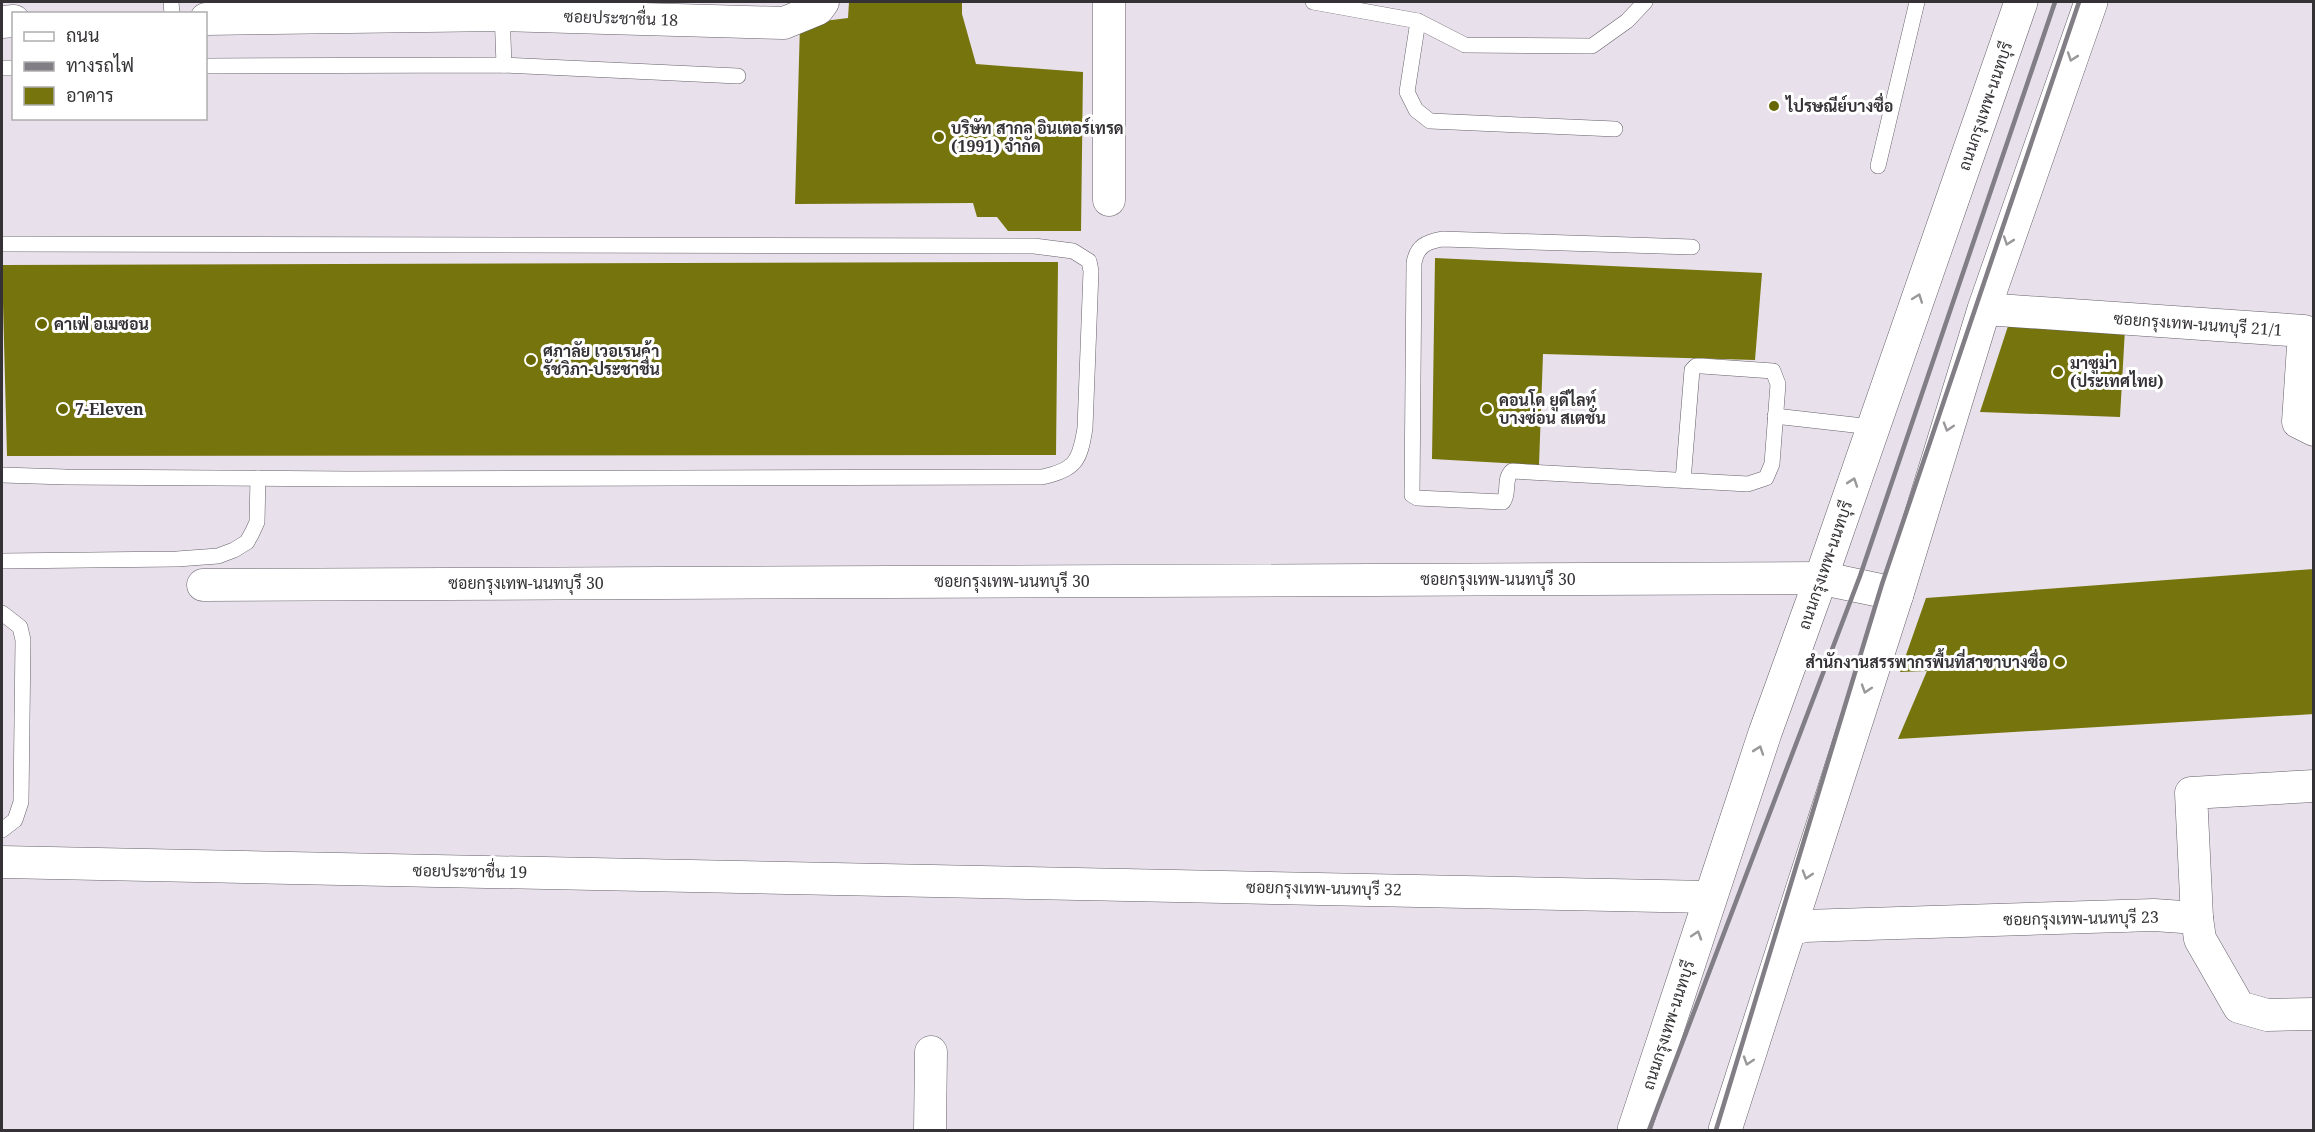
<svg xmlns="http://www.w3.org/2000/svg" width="2315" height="1132" viewBox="0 0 2315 1132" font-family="'Noto Serif',Sarabun,serif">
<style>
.building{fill:#76740c}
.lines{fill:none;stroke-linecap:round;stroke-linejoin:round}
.service-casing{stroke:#666069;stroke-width:16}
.minor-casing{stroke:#666069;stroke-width:33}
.secondary-casing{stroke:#666069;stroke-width:34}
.service{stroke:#fff;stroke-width:15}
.minor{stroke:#fff;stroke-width:32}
.secondary{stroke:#fff;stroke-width:33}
.rail{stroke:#827e85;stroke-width:4.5}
.oneway{stroke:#9a989a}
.poi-dot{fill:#686600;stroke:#fff;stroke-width:2}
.labels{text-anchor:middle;stroke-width:6;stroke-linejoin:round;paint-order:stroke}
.street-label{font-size:16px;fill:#353236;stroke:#fff}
.poi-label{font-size:16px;font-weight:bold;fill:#353236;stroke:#fff;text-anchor:start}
</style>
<rect width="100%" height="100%" fill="#e8e1ec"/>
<g class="building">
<path d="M849,2H962V14L976,64L1083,72L1081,231H1008L997,217H977L973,203L795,204L800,24L848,18Z"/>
<path d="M1435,258L1762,273L1755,360L1543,354L1539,465L1432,459Z"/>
<path d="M1058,262L1056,455L7,456L2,265Z"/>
<path d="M2009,323L2125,329L2120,417L1980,412Z"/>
<path d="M2314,569V714L1898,739L1927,671L1900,672L1926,598Z"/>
</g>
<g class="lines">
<defs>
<g id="service">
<path d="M171,2L172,14"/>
<path d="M1313,2L1418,21L1465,45L1592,46L1627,21L1645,2"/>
<path d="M502,11L504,65"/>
<path d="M1418,21L1407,92L1416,110L1430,121L1615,129"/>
<path d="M206,66L504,65L738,76"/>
<path d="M2,68H14"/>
<path d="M1878,166L1917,2"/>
<path d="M2,244L1034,246L1073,251L1089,261L1091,271L1085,428C1080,460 1076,470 1042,477L349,479L66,477L2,475"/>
<path d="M1775,416L1872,427"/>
<path d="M1683,481L1692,370L1696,366H1702L1773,371L1778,384L1772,464L1766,478L1748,484L1512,471C1503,479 1510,493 1503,502L1417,498L1412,495L1414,263C1417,246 1426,242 1442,239L1692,247"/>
<path d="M2,561L177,559L218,556L234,550L247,542L252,533L257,522L258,478"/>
<path d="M2,613L20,627L23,640L21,802L15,820L2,830"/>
</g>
<g id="minor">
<path d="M206,19L503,15L784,23L818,9L823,2"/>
<path d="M2,22L14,21"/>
<path d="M1109,200V2"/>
<path d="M1984,309L2304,331L2298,422L2314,430"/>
<path d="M203,585L1821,578"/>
<path d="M2,862L1710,897"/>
<path d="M2197,918L2191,793L2314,786"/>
<path d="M1790,930L1804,926L2154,915L2197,918L2200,939L2239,1007L2267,1015L2314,1014"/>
<path d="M930,1130L931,1052"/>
</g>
<g id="secondary">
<path d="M1821,578L1897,594"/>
<path d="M1634,1130L1765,733L1821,578L2021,2"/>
<path d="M1725,1130L1897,594L1984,309L2091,2"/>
</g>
</defs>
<use href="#service" class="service-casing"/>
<use href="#minor" class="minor-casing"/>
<use href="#secondary" class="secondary-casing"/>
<use href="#service" class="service"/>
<use href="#minor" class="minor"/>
<use href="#secondary" class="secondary"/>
<g class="rail">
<path d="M1649,1130L1860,576L2055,2"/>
<path d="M1716,1130L1882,584L2079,2"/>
</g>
</g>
<defs><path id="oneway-chevron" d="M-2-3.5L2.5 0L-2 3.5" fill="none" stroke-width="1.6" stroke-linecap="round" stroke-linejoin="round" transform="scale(1.5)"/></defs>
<g class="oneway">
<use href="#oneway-chevron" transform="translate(2072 57) rotate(109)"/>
<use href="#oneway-chevron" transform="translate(2008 241) rotate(109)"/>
<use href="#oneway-chevron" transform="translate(1918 298) rotate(-70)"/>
<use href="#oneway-chevron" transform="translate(1948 427) rotate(107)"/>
<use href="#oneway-chevron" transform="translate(1853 482) rotate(-71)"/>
<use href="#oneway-chevron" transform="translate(1866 689) rotate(108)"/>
<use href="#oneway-chevron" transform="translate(1759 750) rotate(-71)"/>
<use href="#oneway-chevron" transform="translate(1807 875) rotate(107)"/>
<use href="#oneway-chevron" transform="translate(1697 935) rotate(-72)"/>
<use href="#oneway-chevron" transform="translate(1748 1061) rotate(108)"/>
</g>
<g class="poi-dot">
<circle cx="1774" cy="106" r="6"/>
<circle cx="939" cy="137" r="6"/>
<circle cx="42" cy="324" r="6"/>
<circle cx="531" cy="360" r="6"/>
<circle cx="2058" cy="372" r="6"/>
<circle cx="63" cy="409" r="6"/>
<circle cx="1487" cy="409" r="6"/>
<circle cx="2060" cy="662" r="6"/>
</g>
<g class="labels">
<g class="street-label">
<text transform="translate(621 18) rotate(2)" y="6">ซอยประชาชื่น 18</text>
<text transform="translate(1985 106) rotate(-71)" y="6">ถนนกรุงเทพ-นนทบุรี</text>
<text transform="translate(2198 324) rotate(4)" y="6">ซอยกรุงเทพ-นนทบุรี 21/1</text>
<text transform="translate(1825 565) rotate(-71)" y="6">ถนนกรุงเทพ-นนทบุรี</text>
<text x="1498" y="585">ซอยกรุงเทพ-นนทบุรี 30</text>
<text x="1012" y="587">ซอยกรุงเทพ-นนทบุรี 30</text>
<text x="526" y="589">ซอยกรุงเทพ-นนทบุรี 30</text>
<text transform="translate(470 871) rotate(1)" y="6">ซอยประชาชื่น 19</text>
<text transform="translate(1324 888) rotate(1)" y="6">ซอยกรุงเทพ-นนทบุรี 32</text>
<text transform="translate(2081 918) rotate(-1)" y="6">ซอยกรุงเทพ-นนทบุรี 23</text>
<text transform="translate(1668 1025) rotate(-72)" y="6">ถนนกรุงเทพ-นนทบุรี</text>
</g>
<g class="poi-label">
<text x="1786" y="112">ไปรษณีย์บางซื่อ</text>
<text x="951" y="134">บริษัท สากล อินเตอร์เทรด<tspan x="951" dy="18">(1991) จำกัด</tspan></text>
<text x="54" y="330">คาเฟ่ อเมซอน</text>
<text x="543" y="357">ศุภาลัย เวอเรนด้า<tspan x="543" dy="18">รัชวิภา-ประชาชื่น</tspan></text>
<text x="2070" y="369">มาซูม่า<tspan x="2070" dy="18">(ประเทศไทย)</tspan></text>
<text x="1499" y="406">คอนโด ยูดีไลท์<tspan x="1499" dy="18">บางซ่อน สเตชั่น</tspan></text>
<text x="75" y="415">7-Eleven</text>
<text x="2048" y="668" text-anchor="end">สำนักงานสรรพากรพื้นที่สาขาบางซื่อ</text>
</g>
</g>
<rect width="2315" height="1132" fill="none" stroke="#353236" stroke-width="6"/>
<rect x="12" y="12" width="195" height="108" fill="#ffffff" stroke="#aeadaf" stroke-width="1.5"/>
<rect x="24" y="32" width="30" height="9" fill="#ffffff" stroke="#aeadaf" stroke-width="1.5"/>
<text x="66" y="42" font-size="18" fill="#353236">ถนน</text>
<rect x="24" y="62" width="30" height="9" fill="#827e85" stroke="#aeadaf" stroke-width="1.5"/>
<text x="66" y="72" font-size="18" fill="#353236">ทางรถไฟ</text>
<rect x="24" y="87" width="30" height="18" fill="#76740c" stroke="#aeadaf" stroke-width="1.5"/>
<text x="66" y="102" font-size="18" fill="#353236">อาคาร</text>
</svg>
